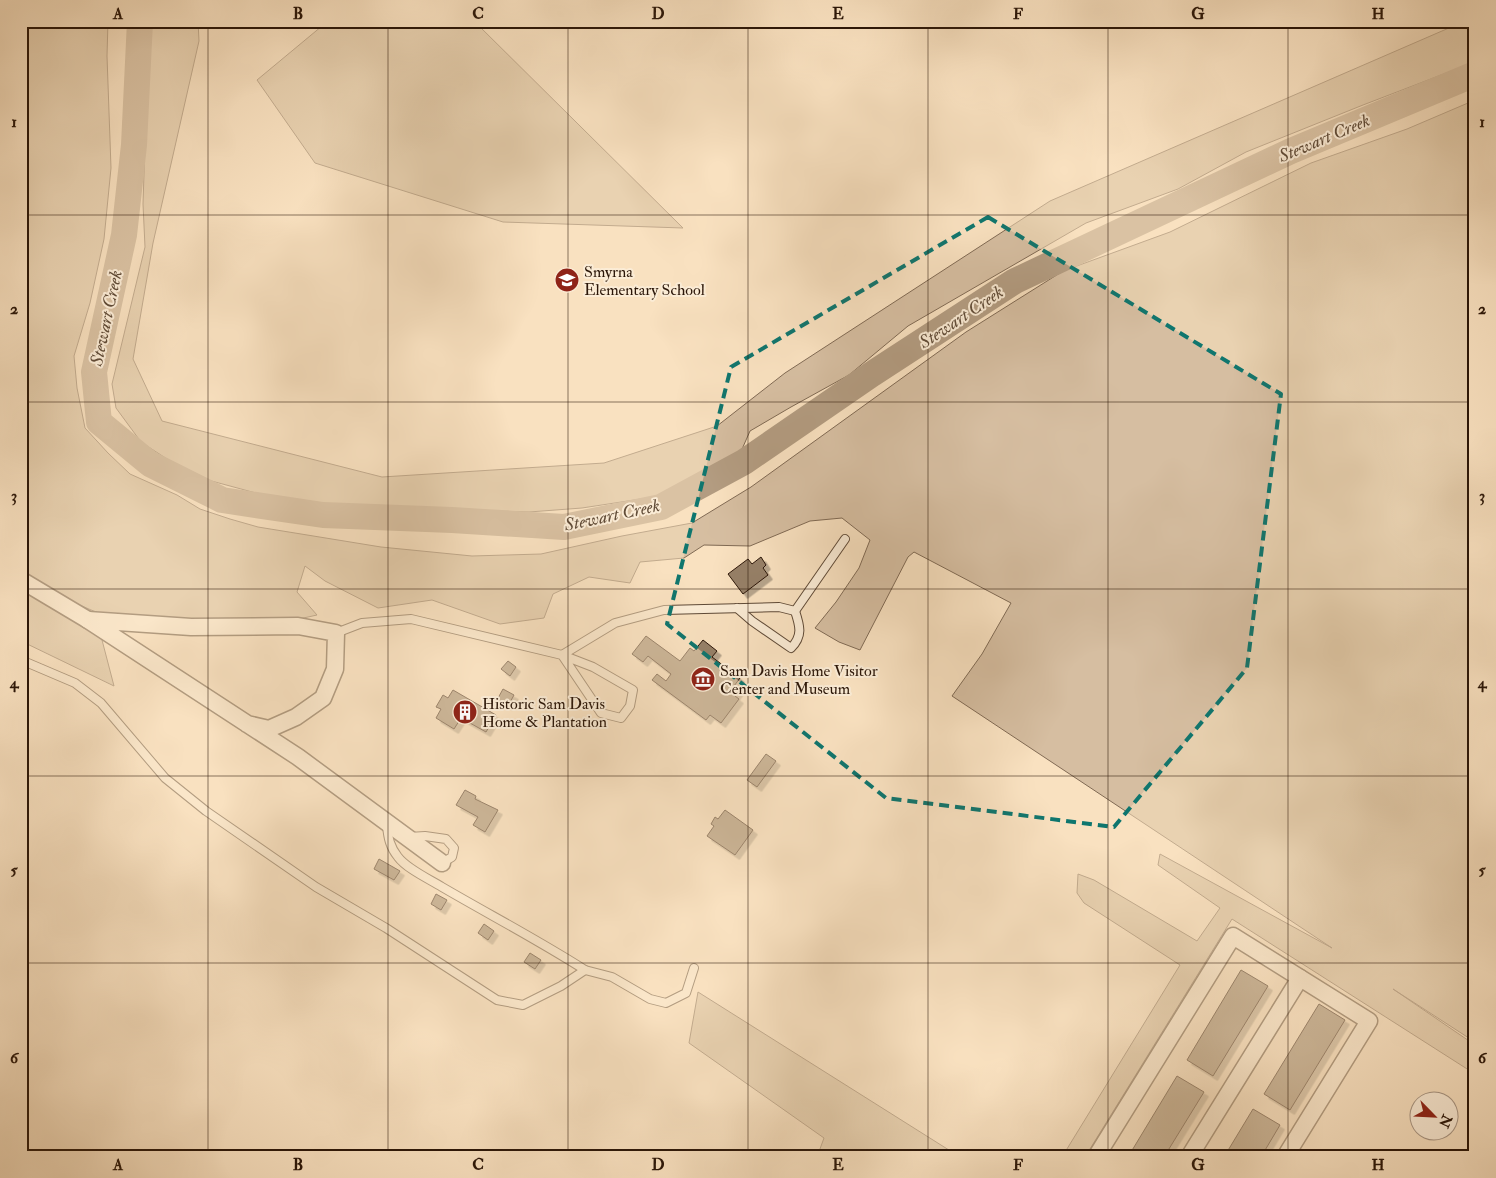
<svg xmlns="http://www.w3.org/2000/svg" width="1496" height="1178" viewBox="0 0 1496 1178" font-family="'IM FELL Double Pica',serif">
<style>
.green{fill:#d6bea1;stroke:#806a54}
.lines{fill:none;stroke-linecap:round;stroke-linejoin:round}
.river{stroke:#b39c81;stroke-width:26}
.building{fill:#968068;stroke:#2b1608;filter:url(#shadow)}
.lane-casing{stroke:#5e4936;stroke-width:10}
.street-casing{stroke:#5e4936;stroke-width:19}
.lane{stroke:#fbecd6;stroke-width:8}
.street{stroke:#fbecd6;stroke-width:16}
.marked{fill:none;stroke:#0f766e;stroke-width:4;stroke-dasharray:10 6;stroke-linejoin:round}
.grid{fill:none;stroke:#2b1608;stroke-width:1;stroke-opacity:0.55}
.labels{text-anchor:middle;stroke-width:4;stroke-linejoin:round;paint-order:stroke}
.poi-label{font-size:16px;fill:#2b1608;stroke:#fbecd6;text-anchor:start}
.water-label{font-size:18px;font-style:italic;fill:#614c38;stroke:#fbecd6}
.neatline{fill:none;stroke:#2b1608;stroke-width:2}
.grid-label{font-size:16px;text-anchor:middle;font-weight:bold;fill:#2b1608}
</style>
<defs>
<filter id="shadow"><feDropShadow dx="4.5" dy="4.5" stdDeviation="0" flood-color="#0004"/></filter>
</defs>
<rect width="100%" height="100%" fill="#f9e1c0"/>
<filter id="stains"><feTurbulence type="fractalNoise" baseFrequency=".004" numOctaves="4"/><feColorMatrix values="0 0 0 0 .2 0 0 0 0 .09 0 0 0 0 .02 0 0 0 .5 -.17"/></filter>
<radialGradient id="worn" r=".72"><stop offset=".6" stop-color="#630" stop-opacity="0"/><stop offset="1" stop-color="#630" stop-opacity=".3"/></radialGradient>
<g class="green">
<path d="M21,21H108L107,56L111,168L104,239L90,303L74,356L77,388L85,428L108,453L130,474L177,495L200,509L230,519L258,527L381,547L472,556L541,554L622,536L692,523L751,487L966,332L1063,271L1170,232L1311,163L1407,129L1475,100V1042L1393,989L1475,1045V1074L1232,919L1085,1157H1062L1180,965L1084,903L1077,893L1078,874L1094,880L1197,941L1220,908L1158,865L1160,854L1332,948L952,696L982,654L1011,603L914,552L908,557L860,650L839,642L815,628L836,602L859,568L870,540L842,518L810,521L750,546L704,545L684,558L640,562L630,583L589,577L553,594L544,618L500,624L432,600L378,608L325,581L305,566L297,592L317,615L299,619L181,622L103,615L70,601L21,574Z"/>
<path d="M149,21H198L199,41L153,243L133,359L162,421L382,477L604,463L717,426L785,373L1050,201L1465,21H1475V62L1363,105L1246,152L1178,189L1086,223L908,326L849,375L791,407L750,431L739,456L722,462L667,495L582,508L529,512L422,509L337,510L267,496L193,476L141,442L116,408L112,384L145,247L143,204Z"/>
<path d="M328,21H474L683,228L503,222L315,163L257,80Z"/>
<path d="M21,580L88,620L102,640L114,686L21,641Z"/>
<path d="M698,992L960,1157H817L824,1138L689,1043Z"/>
</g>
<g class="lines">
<path class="river" d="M140,21L134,145L124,235L94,372L99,422L150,464L222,500L323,515L452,520L564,527L661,507L744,462L872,374L1015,281L1291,151L1475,74"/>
</g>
<g class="building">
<path d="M761,557L766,565L763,568L768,575L743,594L728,574L748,559L752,564Z"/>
<path d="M646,636L680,661L690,648L694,651L703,640L717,651L712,657L740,678L734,686L739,690L735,696L739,699L721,723L710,715L706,720L652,680L657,674L666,681L671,674L648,656L643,662L632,654Z"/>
<path d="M508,661L516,667L510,676L501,669Z"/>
<path d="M503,689L514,695L508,706L497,700Z"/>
<path d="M453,690L496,715L486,732L461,718L454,729L436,718L441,709L436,707L443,695L448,698Z"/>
<path d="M766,754L776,761L757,787L747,780Z"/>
<path d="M465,790L476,796L475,799L498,810L485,832L473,825L478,817L456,805Z"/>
<path d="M725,810L753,830L735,855L707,836L714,826L711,824L715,817L718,819Z"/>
<path d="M379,859L400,871L394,880L374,869Z"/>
<path d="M436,894L447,900L441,910L431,904Z"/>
<path d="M484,924L494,931L488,940L478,933Z"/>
<path d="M530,953L541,960L535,969L524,962Z"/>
<path d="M1241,970L1268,986L1213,1076L1187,1060Z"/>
<path d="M1319,1004L1345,1020L1290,1110L1264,1094Z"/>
<path d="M1177,1076L1204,1092L1164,1157H1128Z"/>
<path d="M1253,1109L1280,1125L1261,1157H1224Z"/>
</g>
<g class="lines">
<defs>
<g id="lane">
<path d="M737,608L752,621L791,648C803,636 800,626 795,611"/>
<path d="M336,633L362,623L411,619L562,655L593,667L633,690L630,706L621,718L601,713L562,655"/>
<path d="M562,655L615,623L664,610L779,607L795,611L845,539"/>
<path d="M21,660L75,683L101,703L165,778L206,811L316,887L386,928L497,1000L523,1005L561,986L585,970L612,977L650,999L666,1003L686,993L694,968"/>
<path d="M387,825C388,838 390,847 398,857C407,869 429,879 442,887C490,915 538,940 585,970"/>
<path d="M409,837L425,836L446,839L454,848L452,857L442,863"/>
</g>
<g id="street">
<path d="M21,580L88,620"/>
<path d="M247,724L269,729L296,717L323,698L335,669L336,633L298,626L191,627L88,620L298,757L442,863"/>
<path d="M1096,1157L1233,936L1369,1021L1285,1157"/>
<path d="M1189,1157L1300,978"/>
</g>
</defs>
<use href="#lane" class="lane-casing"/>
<use href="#street" class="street-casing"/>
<use href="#lane" class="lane"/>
<use href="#street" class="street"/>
</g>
<path d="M0 0H1496V1178H0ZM988,217L1281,394L1247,668L1114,827L886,798L667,624L731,367Z" fill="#f9e1c0" fill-opacity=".55" fill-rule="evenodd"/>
<path class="marked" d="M988,217L1281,394L1247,668L1114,827L886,798L667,624L731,367Z"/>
<path class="grid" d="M208,21V1157M388,21V1157M568,21V1157M748,21V1157M928,21V1157M1108,21V1157M1288,21V1157M21,215H1475M21,402H1475M21,589H1475M21,776H1475M21,963H1475"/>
<defs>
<symbol id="school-disc" viewBox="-11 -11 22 22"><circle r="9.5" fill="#8f2418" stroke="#fbecd6"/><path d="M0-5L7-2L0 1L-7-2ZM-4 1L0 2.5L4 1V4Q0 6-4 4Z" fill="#fff"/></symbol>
<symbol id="museum-disc" viewBox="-11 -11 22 22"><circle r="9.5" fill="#8f2418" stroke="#fbecd6"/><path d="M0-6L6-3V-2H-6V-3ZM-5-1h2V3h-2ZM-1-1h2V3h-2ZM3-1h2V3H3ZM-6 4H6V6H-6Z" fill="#fff"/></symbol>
<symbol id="building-disc" viewBox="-11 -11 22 22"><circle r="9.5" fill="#8f2418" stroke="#fbecd6"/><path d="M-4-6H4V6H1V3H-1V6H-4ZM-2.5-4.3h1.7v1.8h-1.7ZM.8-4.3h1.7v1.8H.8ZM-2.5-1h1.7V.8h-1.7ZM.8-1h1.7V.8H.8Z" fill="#fff"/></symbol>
</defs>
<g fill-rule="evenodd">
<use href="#school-disc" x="553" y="266" width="28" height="28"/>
<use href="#museum-disc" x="689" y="665" width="28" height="28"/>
<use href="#building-disc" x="451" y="698" width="28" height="28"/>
</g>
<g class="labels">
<g class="poi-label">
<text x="584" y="277">Smyrna<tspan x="584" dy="18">Elementary School</tspan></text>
<text x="720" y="676">Sam Davis Home Visitor<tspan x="720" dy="18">Center and Museum</tspan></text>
<text x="482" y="709">Historic Sam Davis<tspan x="482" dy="18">Home &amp; Plantation</tspan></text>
</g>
<g class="water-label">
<text transform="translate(1324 138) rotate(-23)" y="6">Stewart Creek</text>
<text transform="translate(961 317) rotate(-34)" y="6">Stewart Creek</text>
<text transform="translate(106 318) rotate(-78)" y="6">Stewart Creek</text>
<text transform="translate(612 515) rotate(-12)" y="6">Stewart Creek</text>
</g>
</g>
<rect width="1496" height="1178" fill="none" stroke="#f9e1c0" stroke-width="55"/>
<g transform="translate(1434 1116) rotate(114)"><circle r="24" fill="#fbecd6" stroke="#a89684"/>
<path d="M0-4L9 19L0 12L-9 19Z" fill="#8f2418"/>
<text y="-8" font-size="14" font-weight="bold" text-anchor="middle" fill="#2b1608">N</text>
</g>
<rect x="28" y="28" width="1440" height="1122" class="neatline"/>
<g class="grid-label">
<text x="118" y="19">A</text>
<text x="298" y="19">B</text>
<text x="478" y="19">C</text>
<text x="658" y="19">D</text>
<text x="838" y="19">E</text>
<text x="1018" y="19">F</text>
<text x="1198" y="19">G</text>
<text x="1378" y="19">H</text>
<text x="14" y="127">1</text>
<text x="1482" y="127">1</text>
<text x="14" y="314">2</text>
<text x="1482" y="314">2</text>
<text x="14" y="501">3</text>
<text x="1482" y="501">3</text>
<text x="14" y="688">4</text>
<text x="1482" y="688">4</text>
<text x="14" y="875">5</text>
<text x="1482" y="875">5</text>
<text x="14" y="1063">6</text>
<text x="1482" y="1063">6</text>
<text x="118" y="1170">A</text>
<text x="298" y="1170">B</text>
<text x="478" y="1170">C</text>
<text x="658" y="1170">D</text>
<text x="838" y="1170">E</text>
<text x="1018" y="1170">F</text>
<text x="1198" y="1170">G</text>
<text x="1378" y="1170">H</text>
</g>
<rect width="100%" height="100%" filter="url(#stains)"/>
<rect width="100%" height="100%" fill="url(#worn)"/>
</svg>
